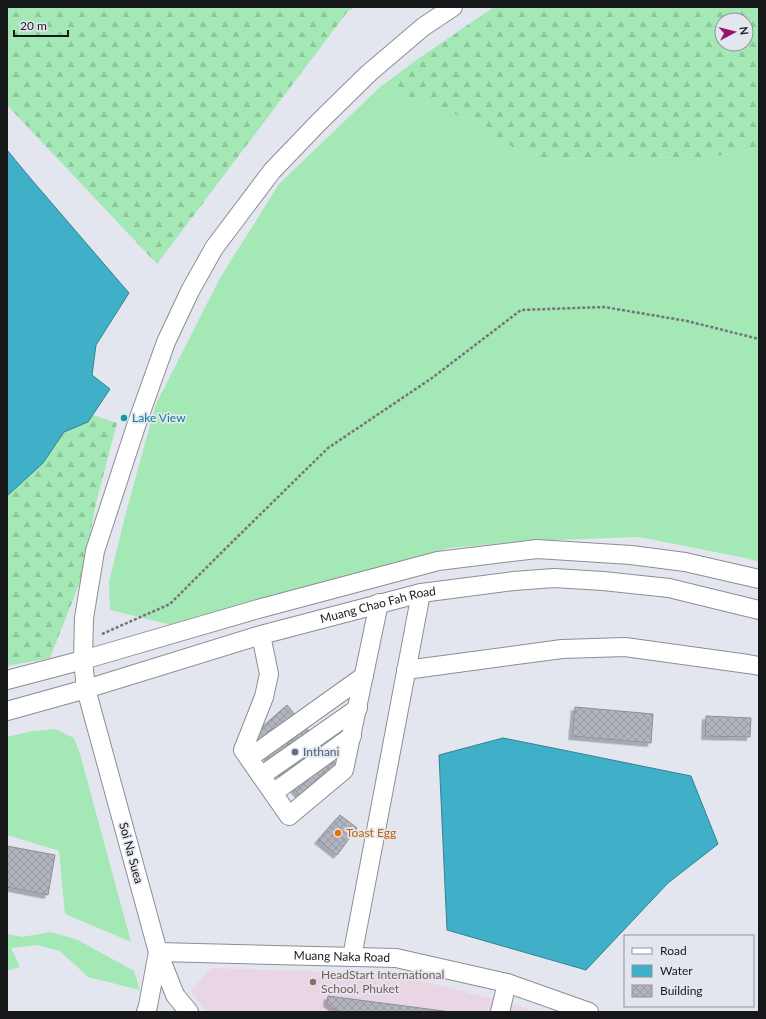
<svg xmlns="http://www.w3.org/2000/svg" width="766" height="1019" viewBox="0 0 766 1019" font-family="Lato,sans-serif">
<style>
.education{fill:#ead5e4}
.grass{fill:#a3e8b5}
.forest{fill:url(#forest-firs);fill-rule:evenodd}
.water{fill:#3fb0c7;stroke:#338293}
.building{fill:url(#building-cross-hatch);stroke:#8c8f96;filter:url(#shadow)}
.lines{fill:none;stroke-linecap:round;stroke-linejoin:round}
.minor-casing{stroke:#8b8e95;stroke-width:20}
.path{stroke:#73757a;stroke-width:2.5;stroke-dasharray:3 2;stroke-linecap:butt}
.minor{stroke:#fff;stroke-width:18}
.culture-dot{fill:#0f9aa8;stroke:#e3e6ee;stroke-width:1.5}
.service-dot{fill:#5c6f8a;stroke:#e3e6ee;stroke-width:1.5}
.food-dot{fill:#e8710a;stroke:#e3e6ee;stroke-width:1.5}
.education-dot{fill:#8d6e63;stroke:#e3e6ee;stroke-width:1.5}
.labels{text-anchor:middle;stroke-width:3.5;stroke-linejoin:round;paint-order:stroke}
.culture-label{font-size:12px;fill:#0d838f;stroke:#e3e6ee;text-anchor:start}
.street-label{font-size:12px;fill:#17181a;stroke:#e3e6ee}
.service-label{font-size:12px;fill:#4e5e75;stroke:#e3e6ee;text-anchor:start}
.food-label{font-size:12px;fill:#c56008;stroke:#e3e6ee;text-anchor:start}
.education-label{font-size:12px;fill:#785e54;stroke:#e3e6ee;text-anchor:start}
</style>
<defs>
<pattern id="forest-firs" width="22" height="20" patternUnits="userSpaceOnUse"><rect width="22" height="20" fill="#a3e8b5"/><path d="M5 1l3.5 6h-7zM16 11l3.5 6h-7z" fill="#8cc69b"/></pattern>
<pattern id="building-cross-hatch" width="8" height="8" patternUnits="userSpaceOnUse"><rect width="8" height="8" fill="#b1b4bc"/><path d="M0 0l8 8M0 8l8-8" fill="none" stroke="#989aa1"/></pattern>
<filter id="shadow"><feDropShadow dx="-3.5" dy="3.5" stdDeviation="0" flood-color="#0004"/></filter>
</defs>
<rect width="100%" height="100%" fill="#e3e6ee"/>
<path class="education" d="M211,968L395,974L516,1005L536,1012H207L191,991Z"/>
<g class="grass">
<path d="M379,88L447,109L533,159L711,157L759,148V562L746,558L639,537L528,541L449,548L172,625L110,610L109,582L125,516L156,404L220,278L279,184Z"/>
<path d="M55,729L74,738L80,754L131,942L65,914L59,851L7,835V737L33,731Z"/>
<path d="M51,932L78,940L134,971L140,990L88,977L60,951L37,945L11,948L20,967L7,971V934L22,937Z"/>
</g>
<g class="forest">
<path d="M7,7H356L348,11L157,264L7,105Z"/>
<path d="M494,7H759V148L711,157L533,159L447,109L379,88L415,61ZM722,20H746V44H722Z"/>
<path d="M93,415L117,423L96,503L82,577L50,658L7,666V496L43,463L64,432L88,422Z"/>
</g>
<g class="water">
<path d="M7,150L31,179L129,293L96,345L92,375L110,389L88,422L64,432L43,463L7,496Z"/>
<path d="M503,738L553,748L691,776L718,844L668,883L586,970L447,930L439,755Z"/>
</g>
<g class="building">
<path d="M287,705L339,767L301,797L251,737Z"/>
<path d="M575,707L653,714L651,743L572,736Z"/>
<path d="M706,716L751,718L750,737L705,736Z"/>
<path d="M340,815L357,828L337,855L318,840Z"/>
<path d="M7,846L55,855L48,895L7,887Z"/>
<path d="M328,996L451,1012H339L327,1003Z"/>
</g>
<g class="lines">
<defs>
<g id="minor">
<path d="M261,635L269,674L264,697L243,750L289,816L344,770L379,603"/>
<path d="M406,670L562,649L625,647L748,664L759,666"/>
<path d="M7,680L83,660L258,609L438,561L537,549L631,555L685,562L759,579"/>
<path id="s1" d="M7,711L86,689L261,635L421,593L514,581L554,578L603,581L669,588L759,610"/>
<path d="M249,758L364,676"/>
<path d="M261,776L358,708"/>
<path d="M273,793L352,736"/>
<path id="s2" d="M158,952L396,958L507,983L589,1012"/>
<path d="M352,957L421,593"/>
<path d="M146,1012L148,1006L158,952"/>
<path d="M189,1012L175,995L158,952L86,689L83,660L84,618L95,551L136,426L166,342L190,291L214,248L272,171L319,122L369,73L423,27L453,7"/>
<path d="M500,1012L507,983"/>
</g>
</defs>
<use href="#minor" class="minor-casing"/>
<path class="path" d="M102,634L170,604L223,551L328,448L432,378L521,310L604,307L687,321L759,339"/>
<use href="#minor" class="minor"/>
</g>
<circle class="culture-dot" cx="124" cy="418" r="4"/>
<circle class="service-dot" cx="295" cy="752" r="4"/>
<circle class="food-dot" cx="338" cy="833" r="4"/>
<circle class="education-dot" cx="313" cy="982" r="4"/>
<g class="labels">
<g class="culture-label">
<text x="132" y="422">Lake View</text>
</g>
<g class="street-label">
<text dy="4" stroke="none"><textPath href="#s1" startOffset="386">Muang Chao Fah Road</textPath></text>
<text transform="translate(131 853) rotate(75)" y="4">Soi Na Suea</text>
<text dy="4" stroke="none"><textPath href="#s2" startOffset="184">Muang Naka Road</textPath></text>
</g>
<g class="service-label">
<text x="303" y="756">Inthani</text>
</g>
<g class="food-label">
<text x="346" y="837">Toast Egg</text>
</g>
<g class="education-label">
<text x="321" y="979">HeadStart International<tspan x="321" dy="14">School, Phuket</tspan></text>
</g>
</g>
<rect width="766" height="1019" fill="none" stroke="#17181a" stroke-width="16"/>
<rect x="624" y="935" width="130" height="72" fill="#e3e6ee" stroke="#919499"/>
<rect x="632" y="948" width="20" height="6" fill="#ffffff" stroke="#919499"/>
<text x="660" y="955" font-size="12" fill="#17181a">Road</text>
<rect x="632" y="965" width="20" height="12" fill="#3fb0c7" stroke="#919499"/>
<text x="660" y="975" font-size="12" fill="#17181a">Water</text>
<rect x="632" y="985" width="20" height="12" fill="url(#building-cross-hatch)" stroke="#919499"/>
<text x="660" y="995" font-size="12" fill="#17181a">Building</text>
<g transform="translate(734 32) rotate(83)"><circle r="19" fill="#e3e6ee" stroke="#919499"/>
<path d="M0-3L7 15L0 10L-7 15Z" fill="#96166e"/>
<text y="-6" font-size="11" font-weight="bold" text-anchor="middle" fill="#17181a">N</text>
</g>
<path d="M14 30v6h54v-6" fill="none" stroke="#17181a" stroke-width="2"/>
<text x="20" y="30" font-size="12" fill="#17181a" stroke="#e3e6ee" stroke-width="3" paint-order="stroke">20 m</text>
</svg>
